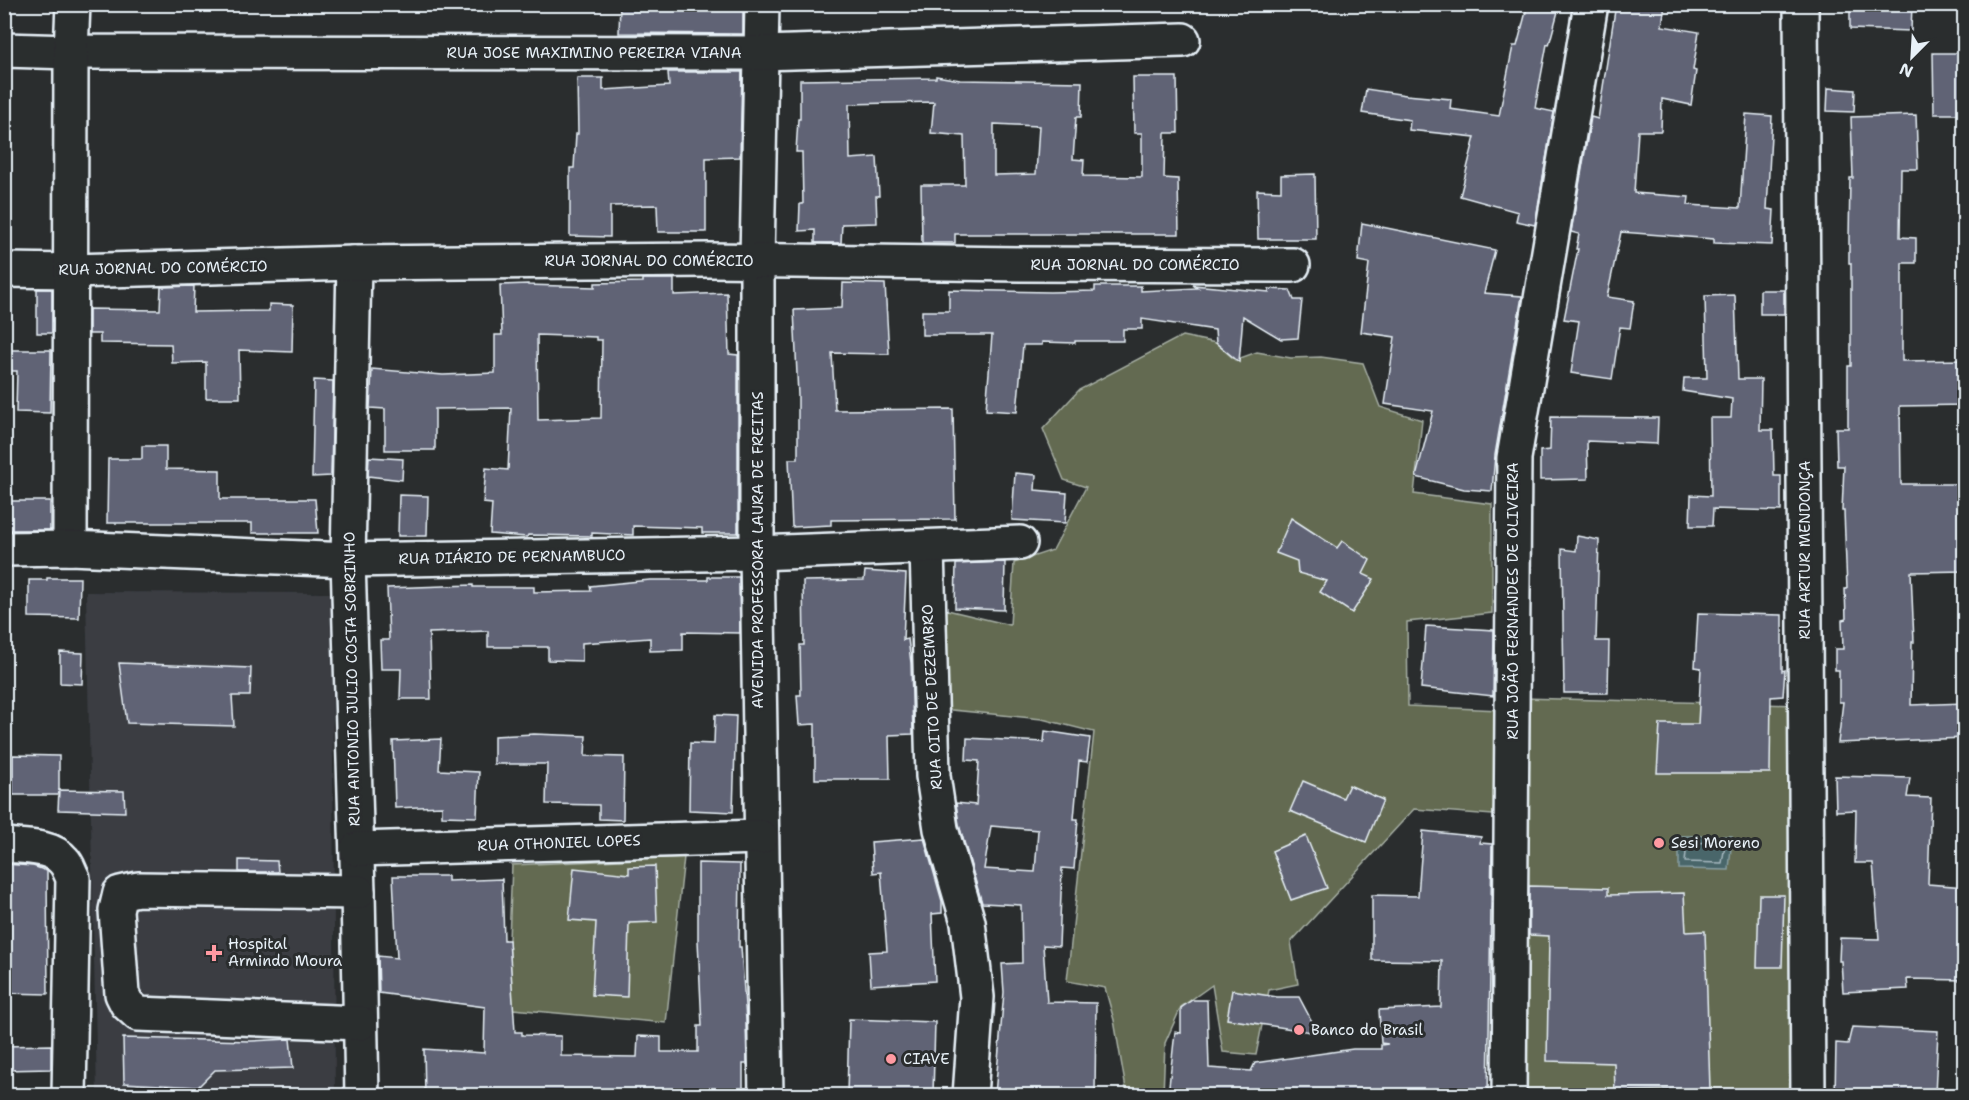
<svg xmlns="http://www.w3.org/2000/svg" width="1969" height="1100" viewBox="0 0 1969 1100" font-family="'Shantell Sans',sans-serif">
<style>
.built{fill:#3a3d43}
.green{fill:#636b51;stroke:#a6aea4;stroke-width:1.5}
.water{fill:#48666b;stroke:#889ea3;stroke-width:1.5}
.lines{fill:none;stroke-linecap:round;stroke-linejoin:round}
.shore{stroke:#a8b9c0;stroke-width:1.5}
.building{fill:#616375;stroke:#e8f1f8;stroke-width:1.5;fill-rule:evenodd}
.minor-casing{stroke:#e8f1f8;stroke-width:38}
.minor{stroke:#2a2d2e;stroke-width:33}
.poi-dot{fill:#ff9aa2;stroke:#2a2d2e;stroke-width:2}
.labels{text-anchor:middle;stroke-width:6;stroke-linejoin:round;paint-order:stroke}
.street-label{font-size:15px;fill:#e8f1f8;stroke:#2a2d2e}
.poi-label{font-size:15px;fill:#e8f1f8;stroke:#2a2d2e;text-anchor:start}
</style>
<rect width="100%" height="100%" fill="#2a2d2e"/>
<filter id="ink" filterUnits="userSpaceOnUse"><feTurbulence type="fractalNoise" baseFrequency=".0167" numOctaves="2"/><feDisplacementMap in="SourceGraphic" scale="12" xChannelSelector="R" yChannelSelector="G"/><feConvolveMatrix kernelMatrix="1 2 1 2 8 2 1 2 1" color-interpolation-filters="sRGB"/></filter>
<g filter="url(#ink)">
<path class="built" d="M86,592L332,593L335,1095H97Z"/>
<g class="green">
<path d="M1182,336L1216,343L1235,360L1257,352L1291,358L1321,357L1363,363L1380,407L1422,420L1414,494L1492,504V613L1407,622L1408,706L1500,710L1493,815L1414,809L1291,942L1298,984L1269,990L1256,1055L1223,1052L1212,985L1181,1007L1165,1043L1163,1095H1127L1114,1020L1105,988L1067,981L1094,732L1042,719L942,709L943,609L1010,625L1014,563L1053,550L1086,487L1064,480L1043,429L1079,390Z"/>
<path d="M1521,698L1799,705L1797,1095L1516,1096Z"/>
<path d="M684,857L666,1023L513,1009L509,940L512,865Z"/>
</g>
<path class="water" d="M1679,836H1732L1729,870L1679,869Z"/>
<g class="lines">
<path class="shore" d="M1722,842L1725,845L1722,863L1685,862L1687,843Z"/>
</g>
<g class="building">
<path d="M620,4H743V34L619,33Z"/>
<path d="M1528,4H1560L1549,45L1547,44L1535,108L1554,112L1535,225L1516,221L1518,212L1460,196L1475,137L1409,130L1410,120L1362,113L1366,89L1406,95L1451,99L1450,109L1499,116L1513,46H1517Z"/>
<path d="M1616,4H1665L1662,26L1699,32L1693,70L1696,71L1691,105L1662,99L1661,131H1638L1634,193L1689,197L1688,205L1740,208L1746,114L1772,116L1767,209L1774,210L1772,245L1714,243V239L1621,232L1607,297L1634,301L1630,328L1620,327L1612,379L1571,373L1579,321L1564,319L1578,249H1576L1579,234L1571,232L1591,117L1598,119Z"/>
<path d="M1850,4H1912L1911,31L1850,29Z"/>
<path d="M1933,53H1965V114H1934Z"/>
<path d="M668,72H742L740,157L706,158V232H658L657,205L610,206V237L570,236V168H574L576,134H578L577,78H603V90L669,86Z"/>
<path d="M936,76L960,80L1082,82L1081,117H1076L1073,159L1084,160L1083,176L1142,177V133H1134L1133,77H1177L1178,133H1165L1164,178L1178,179L1179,234H955V243H922L921,185H965L964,136L931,133L934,102L849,104L850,159L877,157L879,196H876L877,223L842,224L841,243H815V230L799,231L800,204H803L802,152H796L798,119H800V80L936,78ZM994,124L1039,126L1036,174L994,175Z"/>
<path d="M1828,88L1855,90L1854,112L1827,111Z"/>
<path d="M1916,115L1918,169H1901L1900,237L1916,238V263H1902V361L1965,360V405L1900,406L1901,484H1965V571L1911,572L1914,642H1912L1911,705L1965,703V738L1838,743L1843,702H1839V670H1835V649H1843L1842,620L1846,619L1845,589H1847L1844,511H1842L1844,466H1837L1836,428H1848V366H1851V263H1849V239L1850,178H1853L1851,117Z"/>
<path d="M1315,174L1316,239H1258L1257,190L1281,191V175Z"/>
<path d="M1362,223L1495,250L1484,293L1522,296L1495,455L1492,491L1464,489L1416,477L1433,411L1385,404L1395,337L1361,332L1369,263L1358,261Z"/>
<path d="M643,279H674V295L727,293L729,354L738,355V533H702V528L633,526V535L592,533V536L528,535L527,537L490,534L492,504L483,503L486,468L508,470L511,408L435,409V450H385V409L370,408L372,369L443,375L495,373V335H502L500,285L528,284V285L595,287V283L643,282ZM537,335L596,337V340H602L601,418L538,420Z"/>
<path d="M843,283L885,284L889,354L832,353L835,410L953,409L955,519L831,520V525L792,527L789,459H798V396L794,310L842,308Z"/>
<path d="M1193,285L1269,292V289L1290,290L1294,300H1302L1298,338L1281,339L1243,316L1239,362L1216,343L1215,330L1142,319V329H1123V341H1075V343L1042,342V345H1023L1017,412L986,410L992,335H922V311H949V290L1050,292L1095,291V286H1141V291L1198,288Z"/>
<path d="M194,286L193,312L269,311V304L293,305L292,352L239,350L240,398H206V362L172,363L171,344L100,343V334H89V309L160,310L161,287Z"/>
<rect x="37" y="289" width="15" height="44"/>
<rect x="1760" y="290" width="24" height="24"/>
<path d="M1735,295L1738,379H1761L1760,430H1773L1774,476H1781V511L1713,509L1712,526H1690L1691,495L1711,496L1710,418H1731L1732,399L1683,391L1684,378H1707L1705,296Z"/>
<path d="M9,350H51L50,413L16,412L17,371H9Z"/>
<path d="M314,380L333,381L331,476L312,477Z"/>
<path d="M1551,417L1658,418L1657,444L1587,441L1588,479L1540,480V451L1550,450Z"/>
<path d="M142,446H166V469L220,470V499H315L318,533H252V523H107L108,459H142Z"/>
<path d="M369,457L403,459L402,480L368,476Z"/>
<path d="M1015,473L1036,475L1035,490L1067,493L1065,523L1012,520Z"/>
<path d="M399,495L428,496L427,536H398Z"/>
<rect x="4" y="501" width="46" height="29"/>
<path d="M1291,518L1337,548L1342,541L1370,560L1363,574L1374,579L1352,613L1320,592L1327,581L1298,573L1297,561L1276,553Z"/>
<path d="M1577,536L1599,540L1596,641H1609L1608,693H1564L1562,549L1576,551Z"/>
<path d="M1005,562L1004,610L955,608L956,564Z"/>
<path d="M865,571L906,574L903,640L908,639L911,663L913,734L889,735L890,779H815V724L799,725L797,695H801L800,645H804L803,581L864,580Z"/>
<path d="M708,577H739L740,633L683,632V650L650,651V638L582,643V661L548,660V647H488V631L429,633L431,699H400L401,669H381L380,640H389L387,588L473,585V587H534V592L591,591L590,586L650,580H708Z"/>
<path d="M47,578H80L79,618L29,617V580H47Z"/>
<path d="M1698,613L1782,615V671L1785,670L1783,696L1771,697L1770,773H1657L1660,724H1698L1701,668L1695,667Z"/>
<path d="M1426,626L1494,630L1493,696L1421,688Z"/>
<path d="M60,652L83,653L82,684L60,683Z"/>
<path d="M119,663L251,668L250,696H232L234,726L127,723Z"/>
<path d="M715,715L736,716L733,812L689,810L690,743L714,744Z"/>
<path d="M1045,731L1090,738L1087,762L1079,761L1074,819H1078L1074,869L1062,868L1059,946L1043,945L1047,1002L1096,1003L1095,1095H995L1004,992L1002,964L1022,963L1021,905L982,903L959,825L956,803L976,805L979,761L966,760L967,738L1044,742ZM991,826L1038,830L1035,872L984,869Z"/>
<path d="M534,734L586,736L585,756L624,757L623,820L599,819V805L546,804L547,764H494V736Z"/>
<path d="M441,739L439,770L479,772L477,817L442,816V806L395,808L393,741Z"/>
<path d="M13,755L59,756V795H13Z"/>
<path d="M1835,776L1910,778L1907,797L1931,798L1928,884L1965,887V980L1907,979L1908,989L1843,992L1841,961H1839L1840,938L1879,939L1873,863H1855L1856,810L1836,811Z"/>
<path d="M1303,781L1343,798L1349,785L1383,800L1366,842L1290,811Z"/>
<path d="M59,790L124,791L125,812L58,810Z"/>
<path d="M1423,831L1481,837L1480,843L1492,844L1488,1095H1168L1175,1032L1181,1033V1008L1192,1000H1207L1209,1068L1251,1071L1255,1063L1353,1049H1381V1045L1388,1044L1381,1043L1379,1010L1441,1007L1442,961L1372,960V895L1418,896Z"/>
<path d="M1306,836L1327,888L1291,900L1272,851Z"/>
<path d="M924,838L942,901V913L932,914L935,981L871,985L869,952L887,951L881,872L873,873L871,842Z"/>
<path d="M239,860L277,861L278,872H239Z"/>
<path d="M698,863L740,864L739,947H741L746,1021L747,1064H743V1095H425L424,1049L484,1053L485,1007L379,993L378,956L397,958L393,876H448V881L502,879L504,940H509L515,1032H522V1035L561,1036V1056L637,1057L638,1036L661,1037V1052H698V1026H702L698,940Z"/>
<path d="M4,864L33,866L47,871L48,994L4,993Z"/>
<path d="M655,866L657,922L629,923L627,997L592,995L596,922L569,920L574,868L629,874V867Z"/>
<path d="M1529,886L1608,888V895L1684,893L1686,932L1705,931L1710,1089L1615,1091L1614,1063L1547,1061L1549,936L1529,935Z"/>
<path d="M1759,895H1784L1782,967H1757Z"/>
<path d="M1232,990L1277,997H1299L1318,1033L1227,1019Z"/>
<path d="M849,1019L935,1022L933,1095H847Z"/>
<path d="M1852,1027L1938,1031L1935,1095H1835L1836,1043L1848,1044Z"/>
<path d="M123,1038L251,1041L290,1039L293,1068L215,1070L198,1087L124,1083Z"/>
<path d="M51,1045V1069L4,1070V1046Z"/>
</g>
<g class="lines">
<defs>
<g id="minor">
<path d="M762,4L757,260V553L766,1096"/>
<path d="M1801,4L1808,1096"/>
<path d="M4,50L71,52L761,53L1183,40"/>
<path d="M354,263L348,560L358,892L362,1096"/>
<path d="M4,270L72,271L354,263L709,260L1020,264L1293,265"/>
<path d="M927,547L933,776L941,829L968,922L977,997L970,1096"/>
<path d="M70,548L71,52L73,4"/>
<path d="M4,549L70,548L348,560L757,553L1020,543"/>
<path d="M4,845C23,847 51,845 64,861C68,865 70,873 73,878L69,1096"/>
<path d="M357,849L761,837"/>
<path d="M358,892L138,889L120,893L116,910L122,994L127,1004L138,1014L360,1023"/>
<path d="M1509,1096L1514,458L1591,4"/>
</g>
</defs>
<use href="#minor" class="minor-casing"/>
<use href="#minor" class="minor"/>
</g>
</g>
<g class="poi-dot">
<circle cx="1659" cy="843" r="6"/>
<path d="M211 944h6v6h6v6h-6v6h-6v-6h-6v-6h6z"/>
<circle cx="1299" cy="1030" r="6"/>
<circle cx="891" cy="1059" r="6"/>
</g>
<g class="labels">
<g class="street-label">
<text x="594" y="58">RUA JOSE MAXIMINO PEREIRA VIANA</text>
<text x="649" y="266">RUA JORNAL DO COMÉRCIO</text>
<text x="1135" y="270">RUA JORNAL DO COMÉRCIO</text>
<text transform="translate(163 268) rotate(-1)" y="5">RUA JORNAL DO COMÉRCIO</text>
<text transform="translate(758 550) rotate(-90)" y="5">AVENIDA PROFESSORA LAURA DE FREITAS</text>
<text transform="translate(1805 550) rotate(-90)" y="5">RUA ARTUR MENDONÇA</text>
<text transform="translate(512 557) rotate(-1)" y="5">RUA DIÁRIO DE PERNAMBUCO</text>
<text transform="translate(1513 601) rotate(-90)" y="5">RUA JOÃO FERNANDES DE OLIVEIRA</text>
<text transform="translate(352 679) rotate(-91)" y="5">RUA ANTONIO JULIO COSTA SOBRINHO</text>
<text transform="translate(932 697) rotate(-93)" y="5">RUA OITO DE DEZEMBRO</text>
<text transform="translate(559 843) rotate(-2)" y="5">RUA OTHONIEL LOPES</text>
</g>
<g class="poi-label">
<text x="1671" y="848">Sesi Moreno</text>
<text x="228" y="949">Hospital<tspan x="228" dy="17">Armindo Moura</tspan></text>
<text x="1311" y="1035">Banco do Brasil</text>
<text x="903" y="1064">CIAVE</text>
</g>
</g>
<rect width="1969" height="1100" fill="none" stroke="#2a2d2e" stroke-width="24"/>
<rect x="12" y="12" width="1945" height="1076" fill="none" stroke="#e8f1f8" stroke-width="2" filter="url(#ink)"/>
<g transform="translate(1912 57) rotate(204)" stroke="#2a2d2e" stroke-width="4.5" paint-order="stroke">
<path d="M0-4.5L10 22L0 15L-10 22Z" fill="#e8f1f8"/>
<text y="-9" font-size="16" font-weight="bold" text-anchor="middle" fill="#e8f1f8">N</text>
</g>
</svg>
